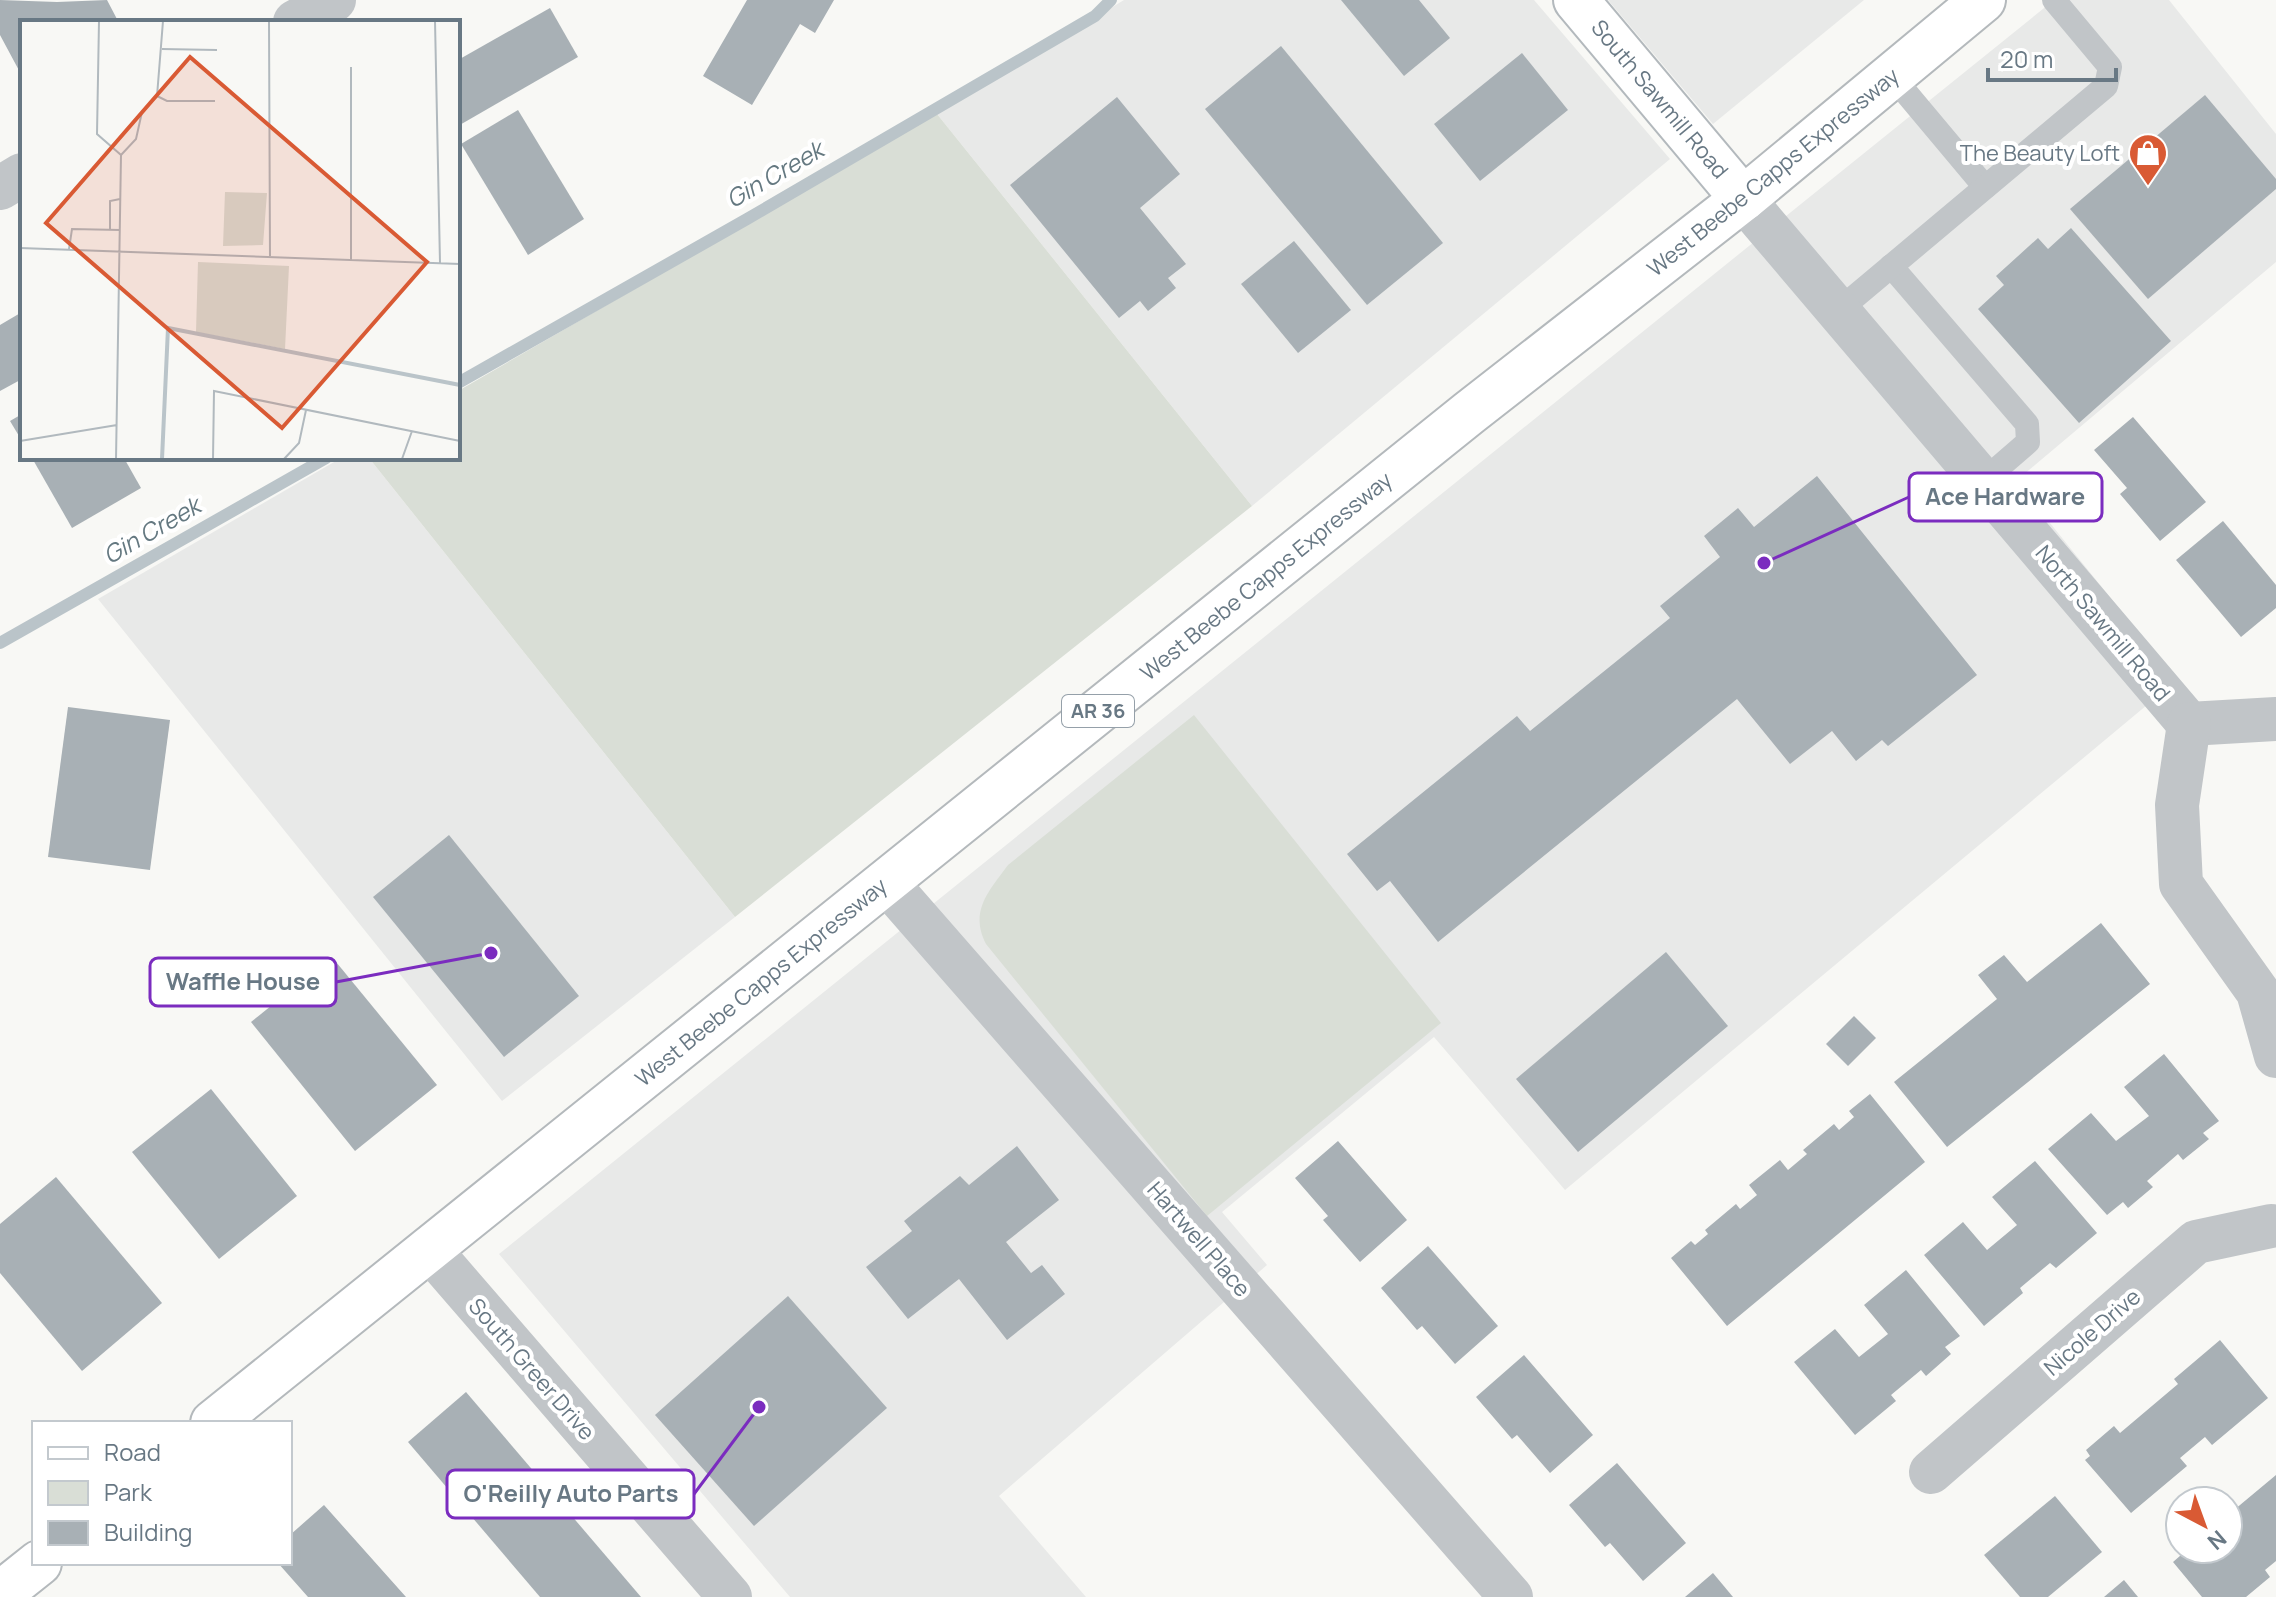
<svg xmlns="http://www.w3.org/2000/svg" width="2276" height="1597" viewBox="0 0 2276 1597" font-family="Manrope,sans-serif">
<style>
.built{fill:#e8e9e8}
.green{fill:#d9ded6}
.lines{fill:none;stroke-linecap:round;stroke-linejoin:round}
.stream{stroke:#bac4c9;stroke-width:12}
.building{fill:#a8b0b5}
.secondary-casing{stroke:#b3b9bd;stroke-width:48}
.primary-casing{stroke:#b4b9bc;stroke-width:48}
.lane{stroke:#c1c5c8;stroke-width:24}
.street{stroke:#c1c5c8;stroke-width:44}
.secondary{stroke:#fff;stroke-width:44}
.primary{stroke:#fff;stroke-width:44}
.labels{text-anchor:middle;stroke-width:8;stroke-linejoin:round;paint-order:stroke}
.shield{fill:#fff;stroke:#95a0a9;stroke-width:2}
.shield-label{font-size:20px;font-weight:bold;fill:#687884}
.street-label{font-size:22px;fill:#687884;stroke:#fff}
.poi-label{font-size:22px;fill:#687884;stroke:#fff;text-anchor:end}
.water-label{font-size:24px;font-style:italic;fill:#647880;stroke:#fff}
.inset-river{fill:none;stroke:#bac4c9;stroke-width:4}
.inset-road{fill:none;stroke:#b1b9be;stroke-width:2}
.view{fill:#d95a34;fill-opacity:0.15;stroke:#d95a34;stroke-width:4}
.inset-edge{fill:none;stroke:#687884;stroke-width:4}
.leader{fill:none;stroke:#7b2cbf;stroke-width:3}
.callout-dot{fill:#7b2cbf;stroke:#fff;stroke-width:3}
.callout{fill:#fff;stroke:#7b2cbf;stroke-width:3}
.callout-label{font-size:24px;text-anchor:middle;font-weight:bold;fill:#687884}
</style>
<rect width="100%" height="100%" fill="#f8f8f5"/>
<g class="built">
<path d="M1124,0H1534L1670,159L1252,506L937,114Z"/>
<path d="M1608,0H1864L1713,124Z"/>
<path d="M2054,0H2169L2276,134V262L2016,481L2177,680L1565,1190L1434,1037L1222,1212L1267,1265L999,1496L1086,1597H790L499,1254Z"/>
<path d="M341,458H369L735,917L502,1101L98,599Z"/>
</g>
<g class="green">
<path d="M937,114L1252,506L735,917L369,458H458V391Z"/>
<path d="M1194,715L1441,1023L1207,1216L986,944C969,911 989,891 1008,865Z"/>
</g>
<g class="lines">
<g class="stream">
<path d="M458,383L747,219L1095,16L1111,0"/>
<path d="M0,643L326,458"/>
</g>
</g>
<g class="building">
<path d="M0,0L57,2L107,0L118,21L22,22V76L0,35Z"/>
<path d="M747,0H834L815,33L800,24L752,105L703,76Z"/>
<path d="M1341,0H1419L1450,38L1404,76Z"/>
<path d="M550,8L578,57L458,126V60Z"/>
<path d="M1281,46L1443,243L1367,305L1205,109Z"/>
<path d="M1522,53L1568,110L1480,181L1434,124Z"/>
<path d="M2205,95L2276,179V189L2148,299L2070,209Z"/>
<path d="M1117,97L1180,174L1140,208L1186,264L1168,278L1176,288L1148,311L1140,301L1119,318L1010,185Z"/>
<path d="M518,110L584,219L528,255L461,144Z"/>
<path d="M2071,228L2171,341L2079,423L1978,309L2004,285L1996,276L2038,238L2048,249Z"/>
<path d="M1294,241L1351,310L1298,353L1241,284Z"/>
<path d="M22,312V379L0,391V325Z"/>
<path d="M22,414V441L10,421Z"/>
<path d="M2133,417L2206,502L2160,541L2120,494L2127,488L2094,450Z"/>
<path d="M32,458H124L141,488L72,528Z"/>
<path d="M1817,476L1977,675L1888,746L1882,740L1856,761L1832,731L1790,764L1737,699L1438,942L1390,881L1377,891L1347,854L1517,716L1530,731L1670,618L1660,606L1720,557L1704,536L1738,508L1754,527Z"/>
<path d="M2223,521L2276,585V608L2241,637L2176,560Z"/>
<path d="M68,707L170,720L150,870L48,857Z"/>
<path d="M449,835L579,996L504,1057L373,897Z"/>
<path d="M2101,923L2150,984L1947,1147L1894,1082L1997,999L1978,975L2004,955L2027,982Z"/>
<path d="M1666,952L1728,1026L1578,1152L1516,1079Z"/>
<path d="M332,957L437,1085L355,1151L251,1022Z"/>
<path d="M1854,1016L1876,1038L1848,1066L1826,1044Z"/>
<path d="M2164,1054L2219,1121L2203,1133L2209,1139L2183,1160L2178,1154L2147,1181L2153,1187L2128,1208L2123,1202L2107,1215L2048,1149L2091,1113L2116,1141L2149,1116L2124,1087Z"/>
<path d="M211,1089L297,1196L219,1259L132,1152Z"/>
<path d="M1870,1094L1925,1162L1727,1326L1671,1258L1691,1241L1695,1245L1708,1234L1705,1230L1736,1204L1740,1209L1757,1195L1749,1185L1780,1160L1788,1170L1807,1154L1803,1150L1834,1124L1839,1130L1854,1117L1849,1111Z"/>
<path d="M1338,1141L1407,1220L1360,1262L1323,1220L1328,1216L1295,1178Z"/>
<path d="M1017,1146L1059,1200L1006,1242L1031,1273L1042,1265L1065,1294L1007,1340L959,1279L908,1319L866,1267L912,1231L904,1221L960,1176L969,1185Z"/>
<path d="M2035,1161L2097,1233L2056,1268L2050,1263L2020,1288L2023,1293L1984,1326L1924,1255L1963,1222L1987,1250L2017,1225L1992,1197Z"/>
<path d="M56,1177L162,1303L82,1371L0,1273V1224Z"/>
<path d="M1428,1246L1498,1326L1455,1364L1422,1326L1417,1330L1381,1288Z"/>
<path d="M1906,1270L1960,1336L1945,1347L1951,1354L1926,1376L1921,1370L1891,1395L1896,1401L1855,1435L1794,1362L1835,1329L1859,1357L1888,1334L1864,1305Z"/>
<path d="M788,1296L887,1408L754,1526L655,1415Z"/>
<path d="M2220,1340L2268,1398L2212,1445L2205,1437L2180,1458L2187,1466L2131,1513L2085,1460L2090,1456L2086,1450L2114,1426L2120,1433L2178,1384L2174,1379Z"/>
<path d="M1524,1355L1593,1435L1550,1473L1517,1435L1512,1439L1476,1397Z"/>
<path d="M466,1392L641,1597H540L408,1442Z"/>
<path d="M1617,1463L1686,1543L1643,1581L1610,1543L1605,1547L1569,1505Z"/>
<path d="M2276,1475V1561L2265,1570L2270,1577L2246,1597H2202L2173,1562L2188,1549H2228V1515Z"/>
<path d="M2055,1496L2102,1552L2048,1597H2020L1984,1555Z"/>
<path d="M324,1505L406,1597H308L278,1563H290V1535Z"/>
<path d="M1713,1573L1733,1597H1685Z"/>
<path d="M2124,1580L2138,1597H2104Z"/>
</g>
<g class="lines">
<defs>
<path id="secondary" d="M1576,0L1743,199"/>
<g id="primary">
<path d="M213,1423L1469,413L1743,199L1983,0"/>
<path d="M0,1594L39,1563"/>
</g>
</defs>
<use href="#secondary" class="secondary-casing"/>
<use href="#primary" class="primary-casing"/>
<g class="lane">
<path d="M1892,76L1985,187"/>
<path d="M1891,266L2027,424L2028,442L1983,481"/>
<path d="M1839,310L2106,86L2110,67L2054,0"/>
</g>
<g class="street">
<path d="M295,22L334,0"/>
<path d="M0,188L22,175"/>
<path d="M1743,199L2189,724L2276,719"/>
<path d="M2189,724L2177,805L2181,884L2258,992L2276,1056"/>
<path d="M886,882L1511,1597"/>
<path d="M429,1249L730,1597"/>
<path d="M1931,1472L2196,1242L2271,1226"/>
</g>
<use href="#secondary" class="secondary"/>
<use href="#primary" class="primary"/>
</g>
<defs>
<symbol id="shop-pin" viewBox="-11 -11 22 30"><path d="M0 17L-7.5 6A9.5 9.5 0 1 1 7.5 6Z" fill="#d95a34" stroke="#fff"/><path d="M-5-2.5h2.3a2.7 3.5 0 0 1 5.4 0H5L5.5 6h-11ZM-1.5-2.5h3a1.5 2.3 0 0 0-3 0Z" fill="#fff"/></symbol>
</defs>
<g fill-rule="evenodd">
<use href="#shop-pin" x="2126" y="131" width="44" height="60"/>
</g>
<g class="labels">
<rect class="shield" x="1062" y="695" width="72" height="32" rx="6"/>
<g class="shield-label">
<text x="1098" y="718">AR 36</text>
</g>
<g class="street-label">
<text transform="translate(1660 99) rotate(50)" y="8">South Sawmill Road</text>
<text transform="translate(1773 172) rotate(-39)" y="8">West Beebe Capps Expressway</text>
<text transform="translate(1266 576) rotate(-39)" y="8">West Beebe Capps Expressway</text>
<text transform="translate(2103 623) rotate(50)" y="8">North Sawmill Road</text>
<text transform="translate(761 982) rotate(-39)" y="8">West Beebe Capps Expressway</text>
<text transform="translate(1199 1239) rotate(49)" y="8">Hartwell Place</text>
<text transform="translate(2092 1332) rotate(-41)" y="8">Nicole Drive</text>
<text transform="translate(532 1369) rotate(49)" y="8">South Greer Drive</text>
</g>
<g class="poi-label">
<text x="2120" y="161">The Beauty Loft</text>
</g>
<g class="water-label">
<text transform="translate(775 175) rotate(-30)" y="8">Gin Creek</text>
<text transform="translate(152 531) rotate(-30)" y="8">Gin Creek</text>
</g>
</g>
<g transform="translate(20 20)">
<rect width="440" height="440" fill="#f8f8f5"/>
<path d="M205,172L247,173L243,225L203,226ZM178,242L269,246L265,329L176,312Z" fill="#d9ded6"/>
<path class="inset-river" d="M142,439L148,308L440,365"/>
<path class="inset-road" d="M79,1L77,114L101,135L96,439M249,1L250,236M415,1L420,243M142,29L197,30M331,47V240M137,76L147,81H195M101,135L116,119L122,92L137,76L143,1M90,210V181L100,179M0,228L440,244M49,229L52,209L100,210M0,421L97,405M193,439L194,371L440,421M264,439L279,423L286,390M382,439L392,411"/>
<path class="view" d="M170,37L407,242L262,408L26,203Z"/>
<rect width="440" height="440" class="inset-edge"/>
</g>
<path class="leader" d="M1764 563L1909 497M491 953L336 982M759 1407L694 1494"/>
<g class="callout-dot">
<circle cx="1764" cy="563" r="8"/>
<circle cx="491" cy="953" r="8"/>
<circle cx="759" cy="1407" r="8"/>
</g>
<g class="callout">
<rect x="1909" y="473" width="193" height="48" rx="8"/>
<rect x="150" y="958" width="186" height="48" rx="8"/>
<rect x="447" y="1470" width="247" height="48" rx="8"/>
</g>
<g class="callout-label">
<text x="2005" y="505">Ace Hardware</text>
<text x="243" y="990">Waffle House</text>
<text x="571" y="1502">O'Reilly Auto Parts</text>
</g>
<rect x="32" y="1421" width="260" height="144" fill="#ffffff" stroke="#c3c9ce" stroke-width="2"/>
<rect x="48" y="1447" width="40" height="12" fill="#ffffff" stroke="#c3c9ce" stroke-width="2"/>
<text x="104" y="1461" font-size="24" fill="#687884">Road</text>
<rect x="48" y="1481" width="40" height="24" fill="#d9ded6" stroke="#c3c9ce" stroke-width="2"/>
<text x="104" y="1501" font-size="24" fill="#687884">Park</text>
<rect x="48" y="1521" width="40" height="24" fill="#a8b0b5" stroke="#c3c9ce" stroke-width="2"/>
<text x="104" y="1541" font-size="24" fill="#687884">Building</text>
<g transform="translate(2204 1525) rotate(139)"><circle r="38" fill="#ffffff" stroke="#c3c9ce" stroke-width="2"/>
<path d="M0-6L14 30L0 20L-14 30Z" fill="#d95a34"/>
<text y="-12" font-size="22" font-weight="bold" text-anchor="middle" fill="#687884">N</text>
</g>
<path d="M1988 68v12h128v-12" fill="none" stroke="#687884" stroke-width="4"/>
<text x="2000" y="68" font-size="24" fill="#687884" stroke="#ffffff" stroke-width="6" paint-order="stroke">20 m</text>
</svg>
